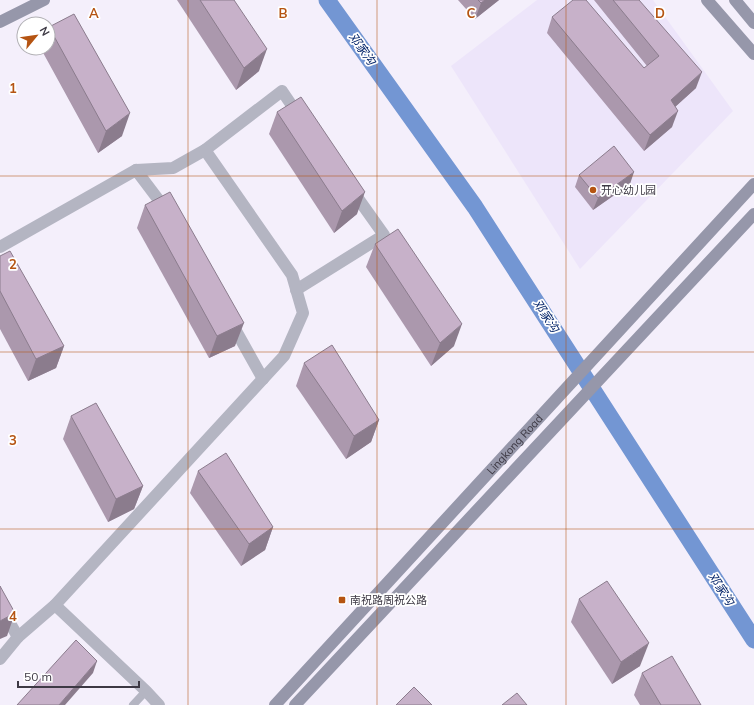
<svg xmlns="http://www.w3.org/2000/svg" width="754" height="705" viewBox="0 0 754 705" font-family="Mulish,'Noto Sans SC',sans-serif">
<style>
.built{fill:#ede5fa}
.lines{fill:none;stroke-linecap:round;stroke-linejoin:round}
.canal{stroke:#7396d3;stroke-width:17}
.lane{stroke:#b4b5c2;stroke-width:8}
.street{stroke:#b4b5c2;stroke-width:12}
.secondary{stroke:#9697aa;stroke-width:12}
.wall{fill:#ab98ad}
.shaded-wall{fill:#8b7c8d}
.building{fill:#c7b1c9;stroke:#8b7c8d}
.grid{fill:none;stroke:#b55412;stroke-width:1;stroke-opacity:0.55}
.poi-dot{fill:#b55412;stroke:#fff;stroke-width:1.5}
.labels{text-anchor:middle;stroke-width:3.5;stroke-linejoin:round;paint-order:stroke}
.poi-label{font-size:11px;fill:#3d3944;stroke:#fff;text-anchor:start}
.street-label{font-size:11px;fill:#3d3944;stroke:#fff}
.water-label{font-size:12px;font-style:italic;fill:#002268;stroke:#fff}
.grid-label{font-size:13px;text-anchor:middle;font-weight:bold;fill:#b55412;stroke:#fff;stroke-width:3.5;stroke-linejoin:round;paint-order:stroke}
</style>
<rect width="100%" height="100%" fill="#f4effb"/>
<path class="built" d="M537,0H653L733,111L580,269L451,66Z"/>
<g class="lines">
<path class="canal" d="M327,0L475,207L754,640"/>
<path class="lane" d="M133,705L146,691"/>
<g class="street">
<path d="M136,170L173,168L205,150L282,91L299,116"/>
<path d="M0,247L136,170L167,211"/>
<path d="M296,290L384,235L352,190"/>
<path d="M231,322L263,379"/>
<path d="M55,605L146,691L159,705"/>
<path d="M0,606L18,637"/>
<path d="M0,659L18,637L55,605L284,356L303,313L292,275L205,150"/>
</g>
<g class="secondary">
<path d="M707,0L754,54"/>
<path d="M735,0L754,23"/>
<path d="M0,22L44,0"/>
<path id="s1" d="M275,705L754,184"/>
<path d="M295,705L754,214"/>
</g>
</g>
<g class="wall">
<path d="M177,0H234L259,71L236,90Z"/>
<path d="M458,0H499L475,19Z"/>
<path d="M594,0H639L696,88L675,107L672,127L644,151L547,33L552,17L644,68L647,66Z"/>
<path d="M49,27L122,136L98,153L41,49V48H48V30Z"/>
<path d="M277,112L357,214L334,233L269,134Z"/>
<path d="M579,175L630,184L593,210L575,187Z"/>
<path d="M145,205L235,346L209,358L137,228Z"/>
<path d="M375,244L454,346L431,366L366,267Z"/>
<path d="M0,256L64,346L56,368L28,381L0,329Z"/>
<path d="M304,363L379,420L371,442L346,459L296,386Z"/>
<path d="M71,416L143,486L134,509L108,522L63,439Z"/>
<path d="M198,471L273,527L265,550L241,566L190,493Z"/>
<path d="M579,599L640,666L612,684L571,622Z"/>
<path d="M642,673L701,705H640L634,695Z"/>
</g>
<g class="shaded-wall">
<path d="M485,0H499L475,19L481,3Z"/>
<path d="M267,49L259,71L236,90L244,68Z"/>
<path d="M702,72L696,88L665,116L671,100Z"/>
<path d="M678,111L672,127L644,151L650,135Z"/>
<path d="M130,113L122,136L98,153L106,131Z"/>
<path d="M634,172L630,184L593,210L598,198Z"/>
<path d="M365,192L357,214L334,233L342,211Z"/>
<path d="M244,323L235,346L209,358L217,336Z"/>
<path d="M462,324L454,346L431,366L440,343Z"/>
<path d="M64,346L56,368L28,381L36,359Z"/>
<path d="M379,420L371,442L346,459L354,436Z"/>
<path d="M143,486L134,509L108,522L116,499Z"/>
<path d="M273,527L265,550L241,566L249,544Z"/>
<path d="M15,613L7,636L0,639V621Z"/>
<path d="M649,643L640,666L612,684L621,662Z"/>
<path d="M97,661L93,673L65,705H59Z"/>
</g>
<g class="building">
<path d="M200,0H234L267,49L244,68Z"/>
<path d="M478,0H485L481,3Z"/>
<path d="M573,0H586L644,68L659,56L613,0H639L702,72L671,100L678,111L650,135L552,17Z"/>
<path d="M74,14L130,113L106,131L49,27Z"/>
<path d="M301,97L365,192L342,211L277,112Z"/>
<path d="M614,146L634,172L598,198L579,175Z"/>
<path d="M170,192L244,323L217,336L145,205Z"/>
<path d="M398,229L462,324L440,343L375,244Z"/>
<path d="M10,251L64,346L36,359L0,291V256Z"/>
<path d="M332,345L379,420L354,436L304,363Z"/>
<path d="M96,403L143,486L116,499L71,416Z"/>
<path d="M226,453L273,527L249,544L198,471Z"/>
<path d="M607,581L649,643L621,662L579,599Z"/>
<path d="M0,586L15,613L0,621Z"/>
<path d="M76,640L97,661L59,705H17Z"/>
<path d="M672,656L701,705H661L642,673Z"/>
<path d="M414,687L432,705H396Z"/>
<path d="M517,693L527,705H502Z"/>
</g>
<path class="grid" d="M188,0V705M377,0V705M566,0V705M0,176H754M0,352H754M0,529H754"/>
<g class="poi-dot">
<circle cx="593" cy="190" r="4"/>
<rect x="338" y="596" width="8" height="8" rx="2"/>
</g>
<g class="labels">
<g class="poi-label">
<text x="601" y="194">开心幼儿园</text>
<text x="350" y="604">南祝路周祝公路</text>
</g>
<g class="street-label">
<text dy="4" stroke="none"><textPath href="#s1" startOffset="354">Lingkong Road</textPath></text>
</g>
<g class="water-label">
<text transform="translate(362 49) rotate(54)" y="4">邓家沟</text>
<text transform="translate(546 316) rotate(57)" y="4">邓家沟</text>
<text transform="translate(721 589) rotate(57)" y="4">邓家沟</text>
</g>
</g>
<g class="grid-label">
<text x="94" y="18">A</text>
<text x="283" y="18">B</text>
<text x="471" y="18">C</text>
<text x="660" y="18">D</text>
<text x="13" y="93">1</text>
<text x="13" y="269">2</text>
<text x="13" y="445">3</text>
<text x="13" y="621">4</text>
</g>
<g transform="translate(36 36) rotate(61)"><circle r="19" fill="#ffffff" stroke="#b1b0b4"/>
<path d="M0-3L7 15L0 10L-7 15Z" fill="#b55412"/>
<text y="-6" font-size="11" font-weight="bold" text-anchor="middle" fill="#3d3944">N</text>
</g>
<path d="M18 681v6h121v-6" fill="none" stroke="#3d3944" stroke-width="2"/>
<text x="24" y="681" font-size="12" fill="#3d3944" stroke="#ffffff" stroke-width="3" paint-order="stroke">50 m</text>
</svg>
